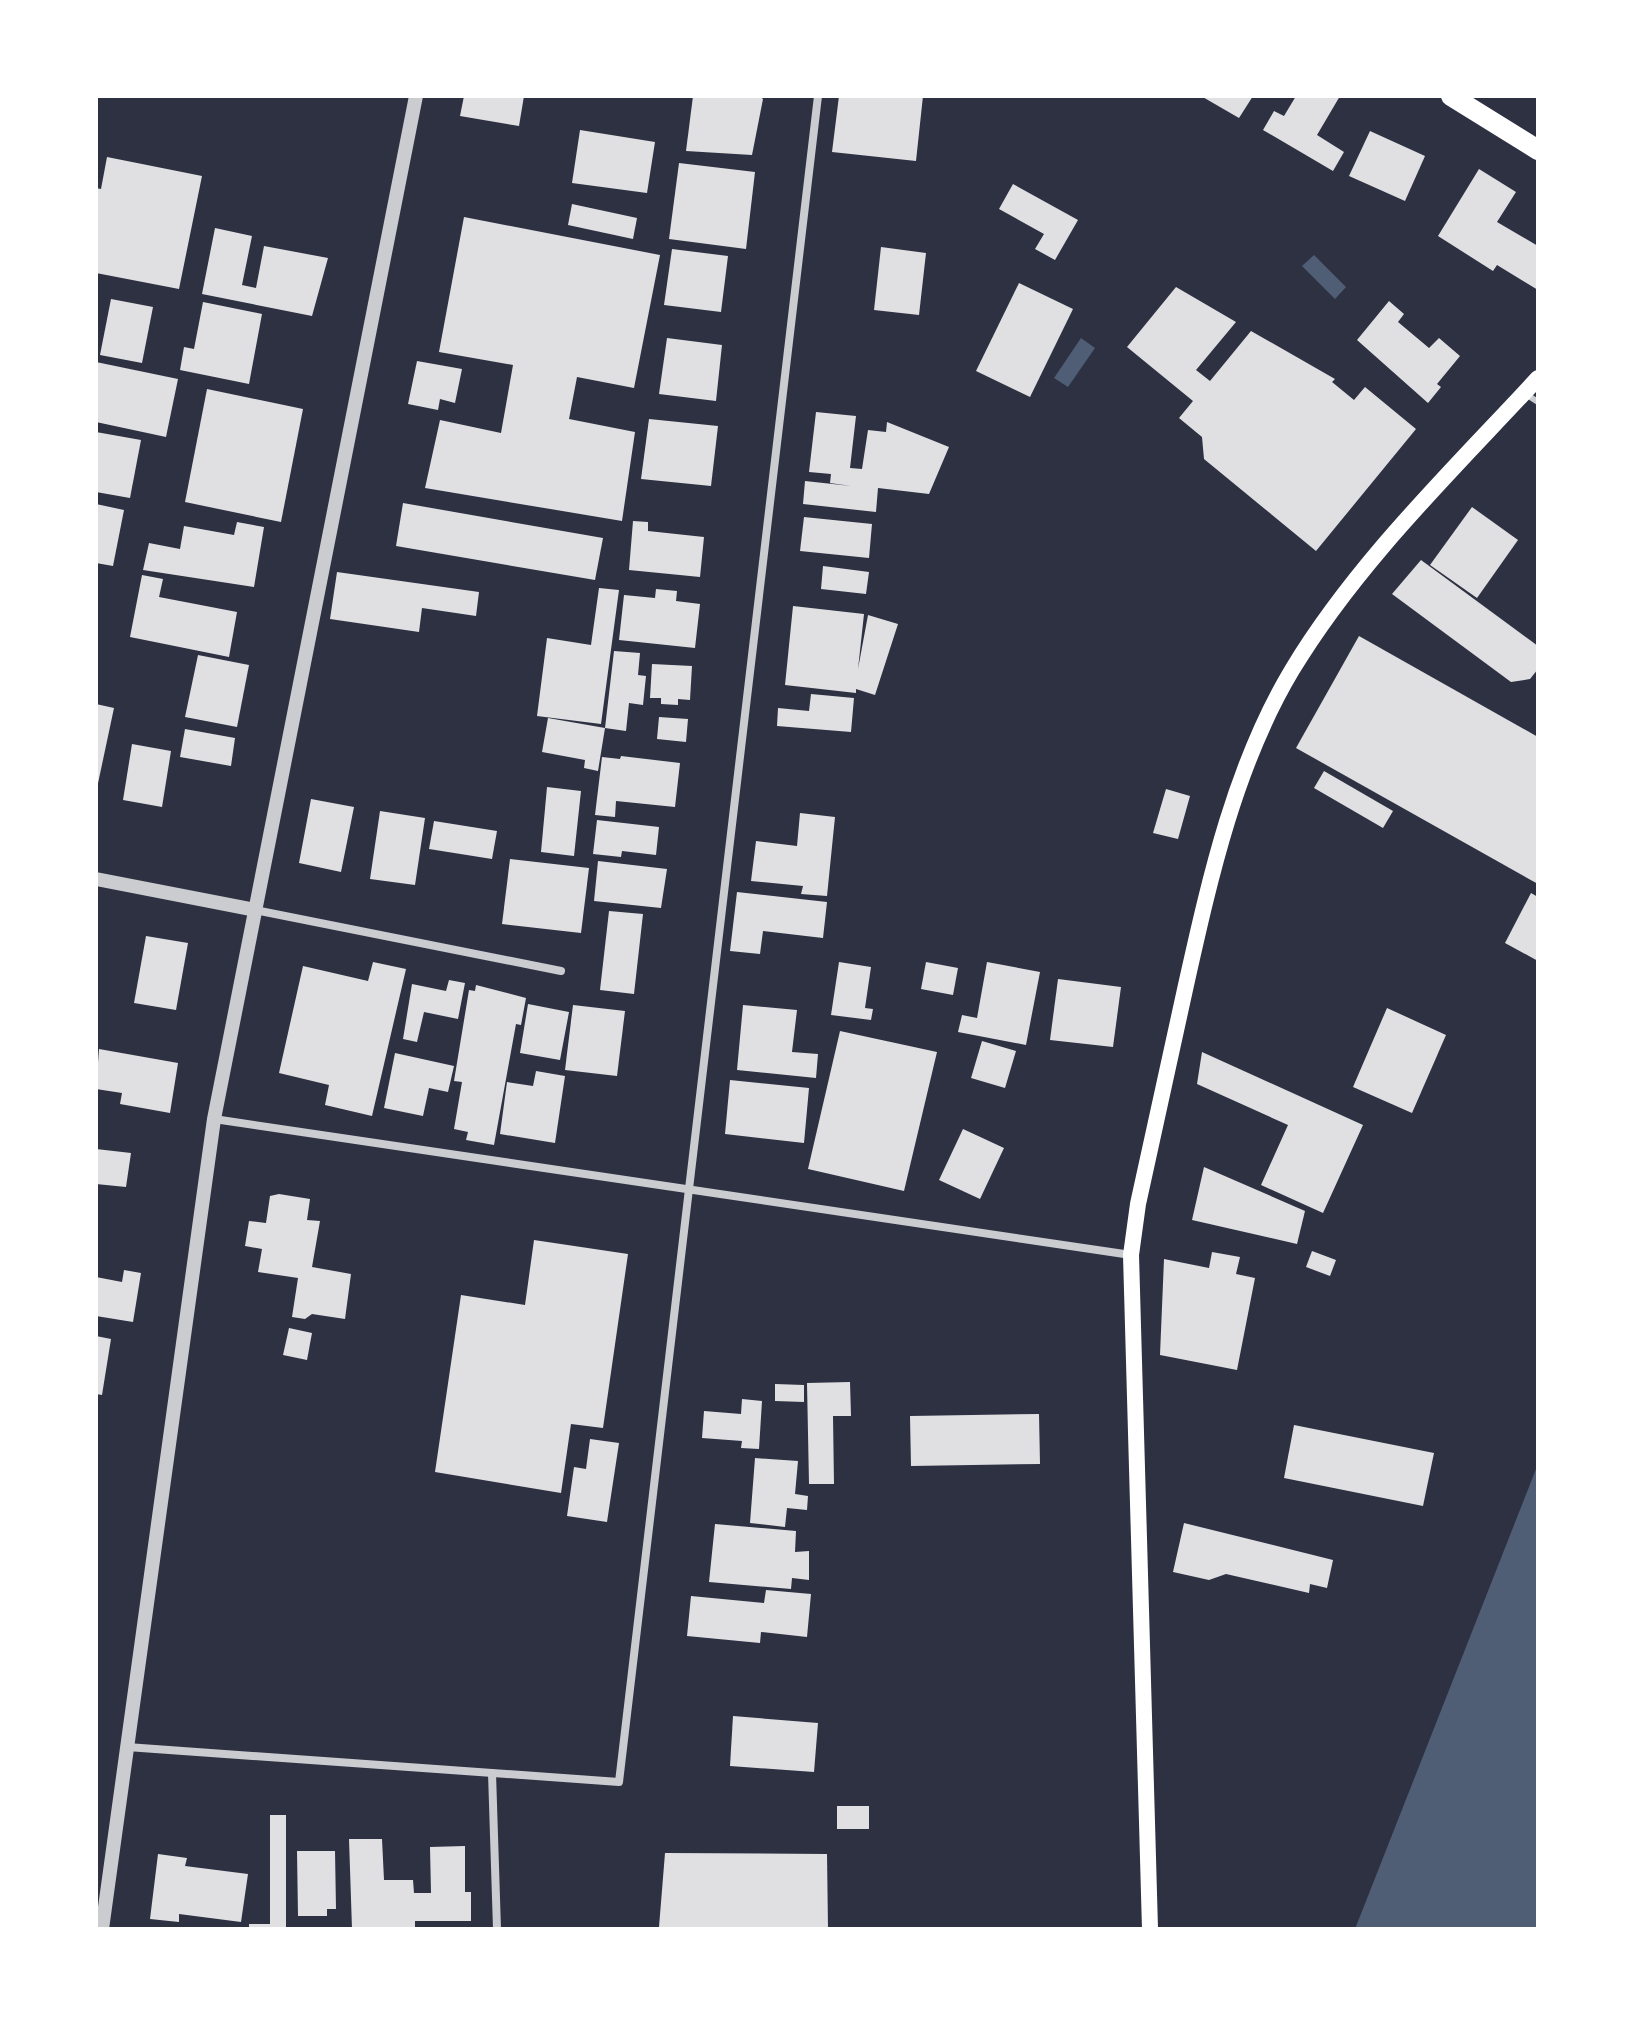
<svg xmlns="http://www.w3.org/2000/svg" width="1634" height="2025" viewBox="0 0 1634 2025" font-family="Barlow,sans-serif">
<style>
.water{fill:#4f5d75}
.building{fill:#e0e0e3}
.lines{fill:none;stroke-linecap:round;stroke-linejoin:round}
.service{stroke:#caccd0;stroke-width:6}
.minor{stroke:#caccd0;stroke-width:8}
.tertiary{stroke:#caccd0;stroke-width:14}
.secondary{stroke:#fff;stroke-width:16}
.primary{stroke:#fff;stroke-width:20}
</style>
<rect width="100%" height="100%" fill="#2d3142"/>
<g class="water">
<path d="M1314,255L1346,287L1335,299L1302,266Z"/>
<path d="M1081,338L1095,348L1068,387L1054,378Z"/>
<path d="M1538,1464V1929H1355Z"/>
</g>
<g class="building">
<path d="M464,96H524L519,126L460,116Z"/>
<path d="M693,96H759L763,99L752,155L686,151Z"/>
<path d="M839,96H923L916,161L832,152Z"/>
<path d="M1201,96H1253L1239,118Z"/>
<path d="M1296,96H1340L1317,135L1344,152L1333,171L1263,130L1274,111L1284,116Z"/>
<path d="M580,130L655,142L647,193L572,183Z"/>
<path d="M1370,131L1425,156L1405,201L1349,176Z"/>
<path d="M107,157L202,176L179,289L96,273V188L101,189Z"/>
<path d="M679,163L755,172L746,249L669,239Z"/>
<path d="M1479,169L1516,192L1497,222L1538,246V290L1497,265L1493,271L1438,236Z"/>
<path d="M1013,184L1078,220L1055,260L1035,249L1044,234L999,209Z"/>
<path d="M572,204L637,218L633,239L568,225Z"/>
<path d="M464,217L660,255L634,388L577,377L569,419L635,432L622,521L425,488L440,420L501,433L513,365L439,352Z"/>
<path d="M215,228L252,236L242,285L256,288L264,246L328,258L312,316L202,294Z"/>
<path d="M881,247L926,253L919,315L874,310Z"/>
<path d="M672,249L728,256L721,312L664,305Z"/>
<path d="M1019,283L1073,309L1030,397L976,371Z"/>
<path d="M1176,287L1236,322L1196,370L1210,381L1251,331L1335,379L1332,382L1354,400L1365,387L1416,429L1316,551L1204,459L1202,437L1179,418L1193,401L1127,347Z"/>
<path d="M111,299L153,307L142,363L100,355Z"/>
<path d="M1389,301L1404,314L1398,322L1429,348L1439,338L1460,356L1437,384L1441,387L1428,403L1357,340Z"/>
<path d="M203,302L262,314L249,384L180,370L184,347L194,349Z"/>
<path d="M667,338L722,345L716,401L659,394Z"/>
<path d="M417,361L462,369L455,403L440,399L438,410L408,404Z"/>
<path d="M96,362L178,379L166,437L96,422Z"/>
<path d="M207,389L303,409L281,522L185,502Z"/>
<path d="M816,412L856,416L850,468L862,469L868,430L886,432L887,422L949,447L929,494L878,488L876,512L803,504L805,481L851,486L830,483L831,474L809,472Z"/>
<path d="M649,419L718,426L711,486L641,479Z"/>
<path d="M96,432L141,440L130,498L96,492Z"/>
<path d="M403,503L603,538L595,580L396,546Z"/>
<path d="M96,504L124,510L113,566L96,563Z"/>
<path d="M1472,507L1518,540L1477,598L1430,565Z"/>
<path d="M804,517L872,524L869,558L800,551Z"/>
<path d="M633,521L648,522V531L704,537L700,577L629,570Z"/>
<path d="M237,522L264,527L254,587L143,570L149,543L180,549L184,526L234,535Z"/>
<path d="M1421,560L1538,646V669L1530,679L1511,682L1392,594Z"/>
<path d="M823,566L869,572L866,594L821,589Z"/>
<path d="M337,572L479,592L476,616L422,608L419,632L330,619Z"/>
<path d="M142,575L163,579L159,597L237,612L229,657L130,637Z"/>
<path d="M599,588L619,590L601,724L537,716L547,638L591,645Z"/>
<path d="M656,589L677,591L676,601L700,604L695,648L619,640L624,595L655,598Z"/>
<path d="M793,606L864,614L858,669L868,615L898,624L875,695L856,689V693L785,685Z"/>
<path d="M1359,636L1538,737V884L1296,748Z"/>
<path d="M614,651L640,653L638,675L646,676L643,705L629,703L626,731L605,728Z"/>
<path d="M198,655L249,665L237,727L185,717Z"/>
<path d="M652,664L692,666L690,700L678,699V705L661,704V698H650Z"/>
<path d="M811,694L854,698L851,732L777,726L778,708L809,711Z"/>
<path d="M96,704L114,708L97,788H96Z"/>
<path d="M659,717L688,719L686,742L657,739Z"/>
<path d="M548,718L605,728L598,771L584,768L585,760L542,752Z"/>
<path d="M185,729L235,738L231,766L180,757Z"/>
<path d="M132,744L171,751L162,807L123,800Z"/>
<path d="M621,756L680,763L675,807L616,801L615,817L595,815L602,757L620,759Z"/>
<path d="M1324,771L1393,811L1383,828L1314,788Z"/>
<path d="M547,787L581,791L574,856L541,852Z"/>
<path d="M1166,789L1190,796L1178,839L1153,833Z"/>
<path d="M311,799L354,807L341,872L299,863Z"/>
<path d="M380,811L425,818L415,885L370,879Z"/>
<path d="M800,813L835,817L827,896L801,894L803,886L751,881L756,841L797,846Z"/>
<path d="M597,820L659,827L656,855L622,851L621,857L593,854Z"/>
<path d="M434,821L497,831L492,859L429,849Z"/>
<path d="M510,859L589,868L581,933L502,924Z"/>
<path d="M598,861L667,869L661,908L594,901Z"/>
<path d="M737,892L827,902L823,938L763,931L760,954L730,951Z"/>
<path d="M1531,893L1538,897V961L1505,943Z"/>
<path d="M609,911L643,914L634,994L600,990Z"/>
<path d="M146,936L188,943L176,1010L134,1003Z"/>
<path d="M373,962L406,969L372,1116L325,1105L329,1085L279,1073L303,966L368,981Z"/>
<path d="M839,962L871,967L865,1008L873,1009L871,1020L831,1015Z"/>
<path d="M926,962L958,968L953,995L921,989Z"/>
<path d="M987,962L1040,972L1026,1045L958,1032L962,1015L977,1018Z"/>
<path d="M1058,979L1121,987L1113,1047L1050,1040Z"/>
<path d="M449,980L465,983L458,1019L424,1012L417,1042L403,1039L412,984L446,991Z"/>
<path d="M476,985L526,998L521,1025L516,1024L494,1145L466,1140L468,1132L454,1129L462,1082L454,1081L469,990L475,991Z"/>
<path d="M528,1004L569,1012L560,1060L520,1053Z"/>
<path d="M573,1005L625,1011L617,1076L565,1070Z"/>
<path d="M743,1005L797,1010L792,1052L818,1054L816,1078L737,1070Z"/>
<path d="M1387,1008L1446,1035L1412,1113L1353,1087Z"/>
<path d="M840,1031L937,1052L904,1191L808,1169Z"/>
<path d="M982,1041L1016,1051L1005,1088L971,1078Z"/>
<path d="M99,1049L178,1063L170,1113L120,1104L122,1093L96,1089Z"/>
<path d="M1202,1052L1363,1125L1323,1213L1261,1185L1288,1125L1197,1084Z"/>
<path d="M395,1053L454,1066L448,1092L429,1088L423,1116L384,1108Z"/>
<path d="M536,1071L565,1076L555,1143L500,1134L507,1082L533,1086Z"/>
<path d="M730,1080L809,1088L804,1143L725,1134Z"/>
<path d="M963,1129L1004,1148L980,1199L939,1180Z"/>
<path d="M96,1149L131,1153L126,1187L96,1184Z"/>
<path d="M1204,1167L1305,1211L1297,1244L1192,1220Z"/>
<path d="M279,1194L310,1199L307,1220L320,1221L312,1267L351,1274L345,1319L312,1314L305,1319L292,1317L298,1278L258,1272L262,1249L245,1246L249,1221L266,1223L270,1196Z"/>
<path d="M534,1240L628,1254L603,1428L571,1424L561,1493L435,1472L461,1295L525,1305Z"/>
<path d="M1312,1251L1336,1260L1330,1276L1306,1267Z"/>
<path d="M1212,1252L1240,1257L1236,1274L1255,1278L1237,1370L1160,1355L1164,1259L1209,1268Z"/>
<path d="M124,1270L141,1273L133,1322L96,1316V1277L122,1282Z"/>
<path d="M289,1328L312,1333L307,1360L283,1355Z"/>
<path d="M96,1336L111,1339L102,1395L96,1394Z"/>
<path d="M850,1382L851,1416H833L834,1484H809L807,1383Z"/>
<path d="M775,1384L804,1385V1402L775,1401Z"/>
<path d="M742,1399L762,1401L759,1449L741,1448L742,1441L702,1438L704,1411L741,1414Z"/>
<path d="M1039,1414L1040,1464L911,1466L910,1416Z"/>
<path d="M1294,1425L1434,1453L1423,1506L1284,1478Z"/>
<path d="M590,1439L619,1443L607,1522L567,1516L574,1467L586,1469Z"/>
<path d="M755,1458L798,1461L795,1494L808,1496L807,1510L787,1508L785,1527L750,1523Z"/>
<path d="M1184,1523L1333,1560L1327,1588L1310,1584L1309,1593L1226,1574L1209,1580L1173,1572Z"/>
<path d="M715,1524L796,1531L795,1552L809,1551V1580L792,1578L791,1589L709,1582Z"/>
<path d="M766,1590L811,1594L807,1637L761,1632L760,1643L687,1636L691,1596L764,1603Z"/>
<path d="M733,1716L818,1723L814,1772L730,1766Z"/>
<rect x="837" y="1806" width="32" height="23"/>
<path d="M270,1815H286V1929H249V1924H270Z"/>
<path d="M349,1839H382L384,1880H413L414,1893H431L430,1847L465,1846V1892H471V1921H415V1929H352Z"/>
<path d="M297,1851H335L336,1909H327V1916H298Z"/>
<path d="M665,1853L827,1854L828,1929L659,1927Z"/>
<path d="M158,1854L187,1858L185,1866L248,1874L241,1922L179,1914V1922L150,1919Z"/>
</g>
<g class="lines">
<path class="service" d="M1524,393L1538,402"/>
<g class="minor">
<path d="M255,910L561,971"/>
<path d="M214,1119L1131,1255"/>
<path d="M127,1747L619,1782L818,96"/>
<path d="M492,1773L497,1929"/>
</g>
<g class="tertiary">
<path d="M96,879L255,910"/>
<path d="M102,1929L214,1119L416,96"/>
</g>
<path class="secondary" d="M1150,1929L1131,1255L1138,1204C1154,1131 1170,1058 1186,985C1210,878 1235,765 1292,670C1357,562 1453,470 1538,378"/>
<path class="primary" d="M1451,96L1538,150"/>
</g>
<rect width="1634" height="2025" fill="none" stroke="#ffffff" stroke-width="196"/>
</svg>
